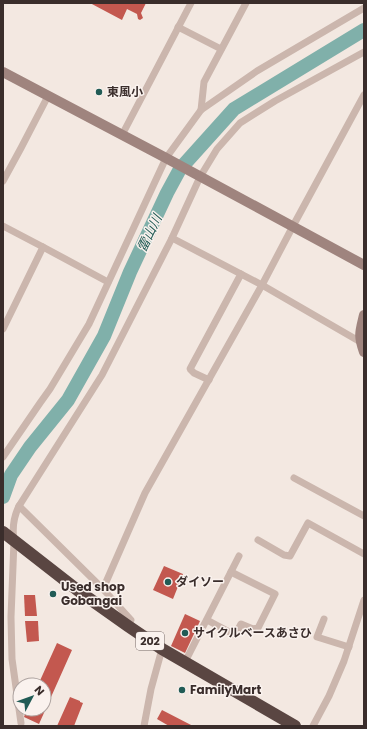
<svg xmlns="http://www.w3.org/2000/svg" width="367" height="729" viewBox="0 0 367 729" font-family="Poppins,'Noto Sans JP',sans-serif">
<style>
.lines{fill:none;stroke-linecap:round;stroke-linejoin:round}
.river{stroke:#80b0aa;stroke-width:14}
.building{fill:#c3584f}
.street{stroke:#cbb6ad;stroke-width:7}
.secondary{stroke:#9f847e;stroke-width:10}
.highway{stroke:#5a4642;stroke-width:12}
.poi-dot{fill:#215b55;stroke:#faf2ee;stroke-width:1.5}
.labels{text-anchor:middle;stroke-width:3;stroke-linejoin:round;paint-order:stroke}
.shield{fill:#faf2ee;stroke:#746866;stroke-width:1}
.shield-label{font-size:11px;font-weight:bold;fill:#3a2d2b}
.poi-label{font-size:12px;font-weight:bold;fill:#3a2d2b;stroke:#faf2ee;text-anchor:start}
.water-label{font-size:13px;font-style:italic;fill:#215b55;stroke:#faf2ee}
</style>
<rect width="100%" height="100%" fill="#f3e8e1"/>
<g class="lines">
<path class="river" d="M3,497L11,475L30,447L68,400L104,336L130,272L167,193L180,169L234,109L364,30"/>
</g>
<g class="building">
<path d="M90,3H146L141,13L143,18L140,20L138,19L137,14L127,9L122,20Z"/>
<path d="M164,566L183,574L173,599L153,590Z"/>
<path d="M24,595H35L37,616H25Z"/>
<path d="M185,614L200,621L185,653L171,646Z"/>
<path d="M25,621H38L39,641L27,642Z"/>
<path d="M57,643L72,650L39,724L24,717L27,709H44V685H38Z"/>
<path d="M70,697L80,701V702L83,703L74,726H57Z"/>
<path d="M162,710L193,726H169L157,719Z"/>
</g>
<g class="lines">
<g class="street">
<path d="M178,27L221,49"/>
<path d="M201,110L257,71L364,8"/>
<path d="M122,135L191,3"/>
<path d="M3,181L21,148L48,96"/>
<path d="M3,226L43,247L3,329"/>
<path d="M172,238L262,285L364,344"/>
<path d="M43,247L108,282"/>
<path d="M209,380L194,373L190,369L241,274"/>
<path d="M3,457L40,403L50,389L89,324L166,158L201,110L204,82L246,3"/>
<path d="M294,478L364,516"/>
<path d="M19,506L102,375L172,238L200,177L217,149L240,123L275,101L364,52"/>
<path d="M258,540L284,555L290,556L308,523L364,554"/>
<path d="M103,589L145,493L262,285L293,226L364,95"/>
<path d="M324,619L317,637L349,647"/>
<path d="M207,620L235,635L241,624L253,629L258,628L275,594L231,572"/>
<path d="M185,662L239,556"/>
<path d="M21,723L12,659L11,617L14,541C12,528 13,518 19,506L103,589L131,620L128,626"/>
<path d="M144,726L151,689L162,649"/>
<path d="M313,726L329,696L344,661L364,600"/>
</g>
<g class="secondary">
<path d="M3,72L166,158L364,265"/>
<path d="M364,315C360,332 358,335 364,352"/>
</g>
<path class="highway" d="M3,532L80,592L128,626L162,649L295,726"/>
</g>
<g class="poi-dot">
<circle cx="99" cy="92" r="4"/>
<circle cx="168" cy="582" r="4"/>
<circle cx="53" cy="594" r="4"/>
<circle cx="185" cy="633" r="4"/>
<circle cx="182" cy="690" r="4"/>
</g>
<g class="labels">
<rect class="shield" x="136" y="632" width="28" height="18" rx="3"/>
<g class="shield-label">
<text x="150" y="645">202</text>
</g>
<g class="poi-label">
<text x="107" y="96">東風小</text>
<text x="176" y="586">ダイソー</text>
<text x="61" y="591">Used shop<tspan x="61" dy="14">Gobangai</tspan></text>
<text x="193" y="637">サイクルベースあさひ</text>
<text x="190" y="694">FamilyMart</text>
</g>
<g class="water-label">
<text transform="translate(149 233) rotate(-64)" y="5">雷山川</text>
</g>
</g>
<rect width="367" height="729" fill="none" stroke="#3a2d2b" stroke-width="8"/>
<g transform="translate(32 697) rotate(49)"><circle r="19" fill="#faf2ee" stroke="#ada3a0"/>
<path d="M0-3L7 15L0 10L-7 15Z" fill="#215b55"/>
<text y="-6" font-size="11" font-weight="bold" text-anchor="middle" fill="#3a2d2b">N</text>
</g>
</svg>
